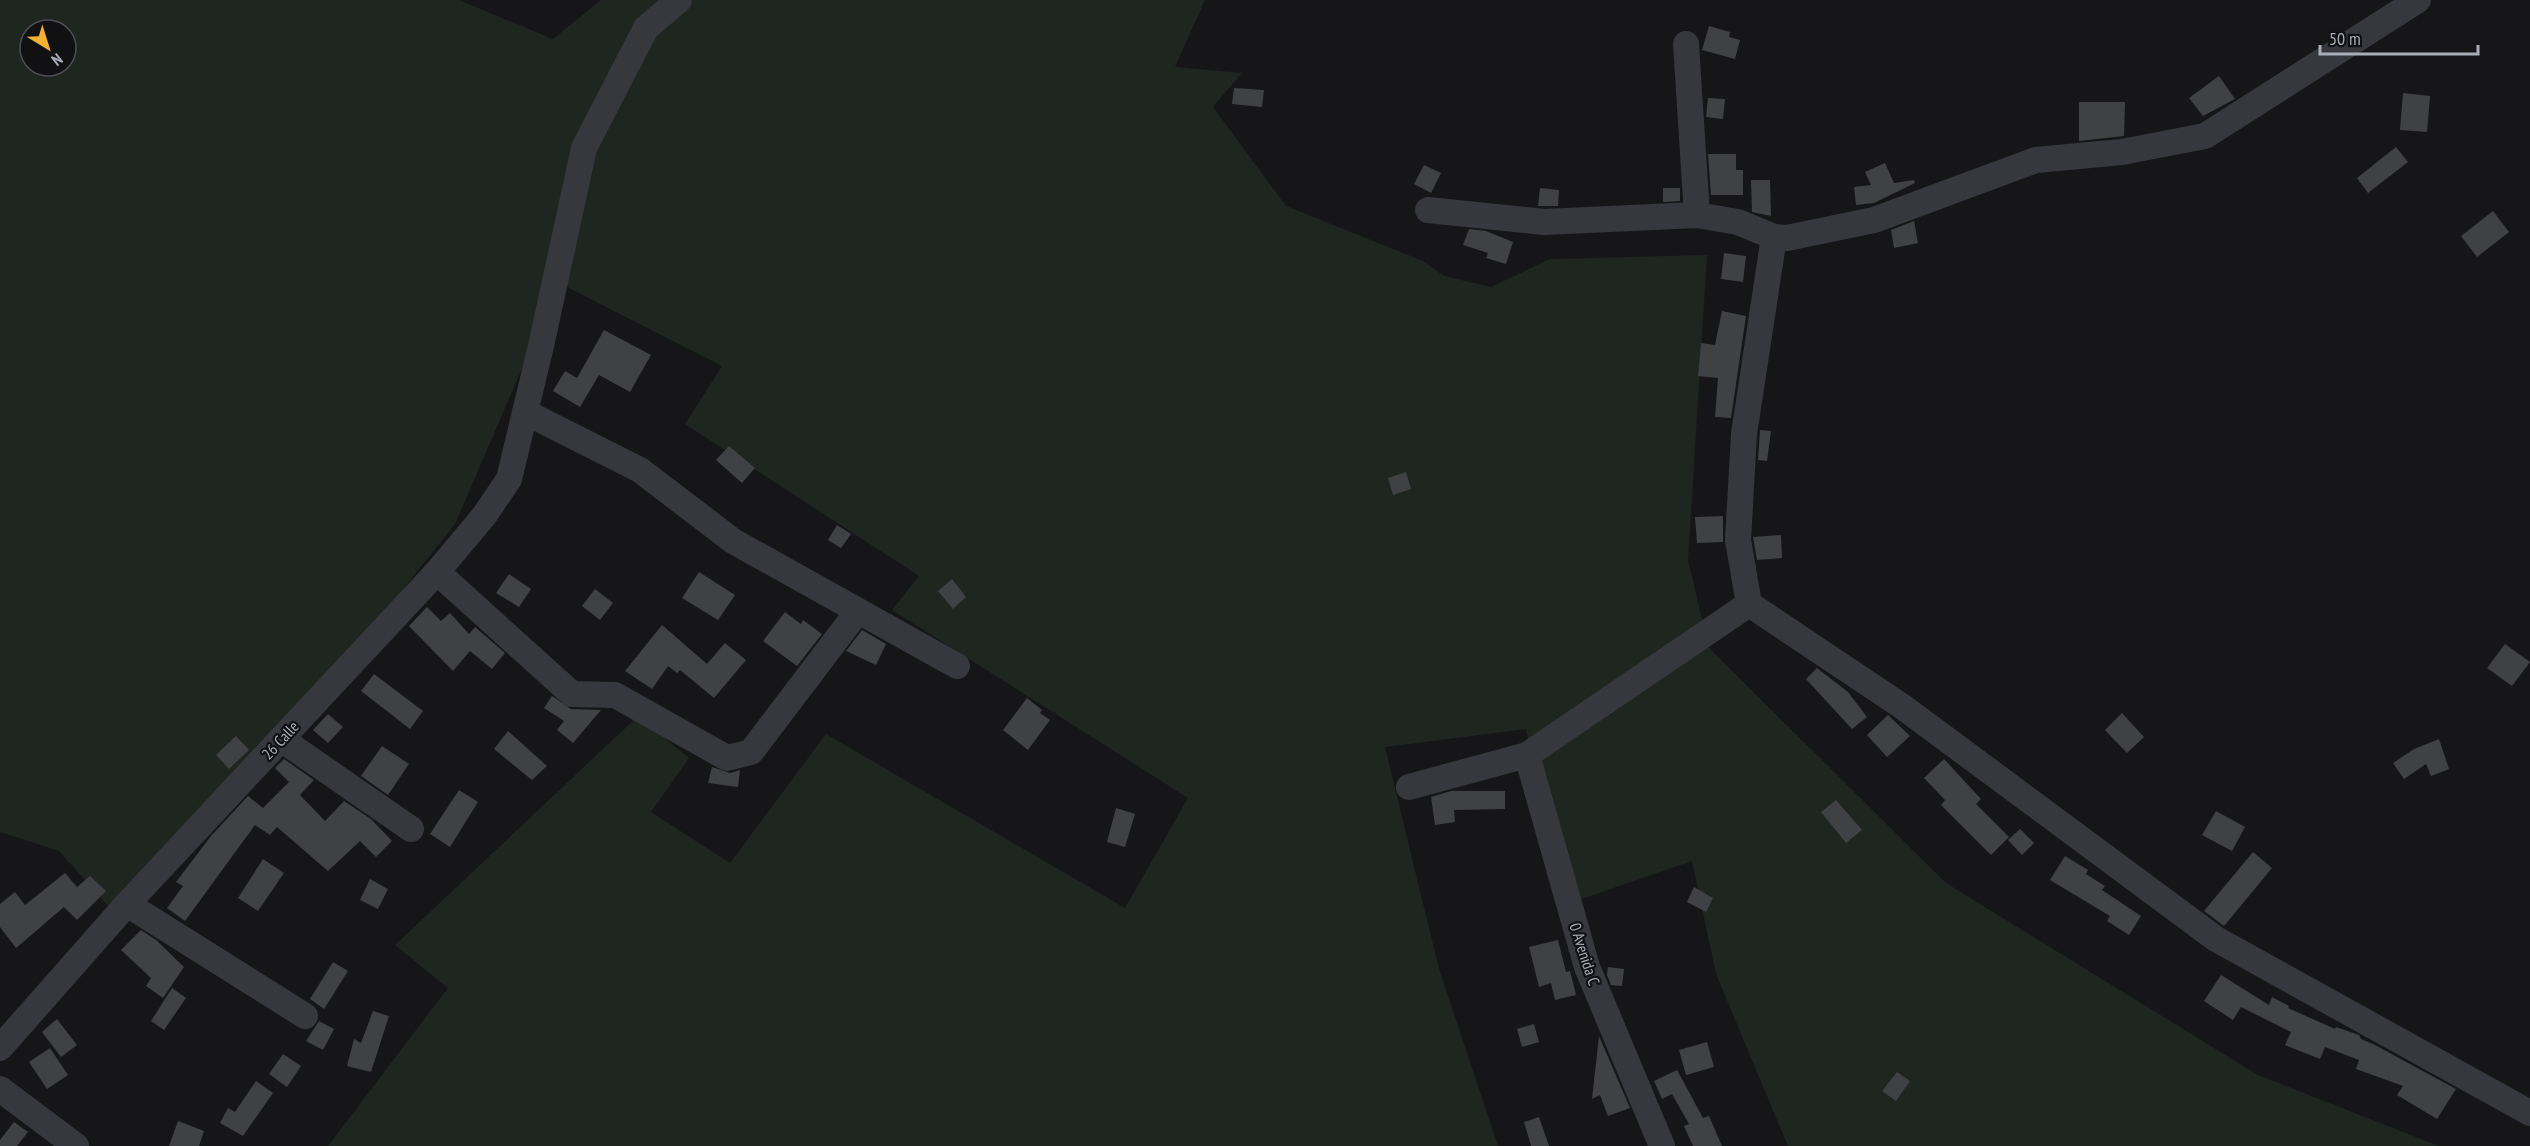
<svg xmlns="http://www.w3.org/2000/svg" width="2530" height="1146" viewBox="0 0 2530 1146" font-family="'PT Sans Narrow',sans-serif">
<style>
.green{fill:#1e261f;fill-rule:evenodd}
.building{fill:#404145}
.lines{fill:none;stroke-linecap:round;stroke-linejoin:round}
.minor{stroke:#37383d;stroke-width:26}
.labels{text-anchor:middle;stroke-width:4.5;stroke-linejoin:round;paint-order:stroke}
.street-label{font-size:16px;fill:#a8adb8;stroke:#111113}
</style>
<rect width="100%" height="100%" fill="#161618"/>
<path class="green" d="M0,0H459L553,39L601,0H1205L1175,67L1242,73L1213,107L1286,206L1423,261L1444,276L1491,287L1550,259L1707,255L1688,560L1709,648L1946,883L2258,1075L2439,1146H1788L1716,974L1692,861L1564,905L1526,729L1385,747L1439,969L1498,1146H328L448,988L395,945L638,716L689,758L651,812L730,863L826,734L1125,908L1188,798L892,610L919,576L685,424L722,366L559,283L455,524L353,652L110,908L59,851L0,832ZM30,30H66V66H30Z"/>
<g class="building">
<path d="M1709,26L1730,32L1729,37L1740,40L1735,59L1702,50Z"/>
<path d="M2219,76L2235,99L2203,116L2189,98Z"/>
<path d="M1234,88L1264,90L1262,107L1232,104Z"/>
<path d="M2403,93L2430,96L2427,132L2400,130Z"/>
<path d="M1708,98L1725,99L1723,119L1706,117Z"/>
<path d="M2079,102H2125L2124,136L2079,141Z"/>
<path d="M2396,147L2408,162L2368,193L2357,178Z"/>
<path d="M1708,154H1736V170H1743V195H1711Z"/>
<path d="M1885,163L1894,183L1914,180L1915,183L1874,203L1856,205L1854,187L1871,185L1865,172Z"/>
<path d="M1424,165L1441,173L1431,193L1414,184Z"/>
<path d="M1751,180H1770L1771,216L1752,212Z"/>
<path d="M1540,188L1559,190L1558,206H1538Z"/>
<path d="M1663,188H1680V201L1663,202Z"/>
<path d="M2493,211L2509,232L2477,257L2461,236Z"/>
<path d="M1914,221L1918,243L1894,248L1891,230Z"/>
<path d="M1469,229L1486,231L1513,242L1506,264L1486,258L1488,253L1463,245Z"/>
<path d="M1724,253L1746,256L1743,282L1721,279Z"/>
<path d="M1722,311L1746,316L1731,418L1715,417L1718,378L1698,376L1701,343L1715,345Z"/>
<path d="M604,330L651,355L630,392L599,375L580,407L553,391L565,371L577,378Z"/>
<path d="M1760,430L1771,431L1767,461L1758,460Z"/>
<path d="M729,446L755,468L742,483L716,460Z"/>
<path d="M1406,472L1411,489L1393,495L1388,478Z"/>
<path d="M1723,516V542L1697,543L1695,517Z"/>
<path d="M837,525L851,534L841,548L828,540Z"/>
<path d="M1781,535L1782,558L1757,560L1753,537Z"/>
<path d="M699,572L735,595L718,620L682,598Z"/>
<path d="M509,574L531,589L519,607L496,593Z"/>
<path d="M952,579L966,597L953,609L938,591Z"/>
<path d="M595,589L613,603L600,620L582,606Z"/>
<path d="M427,607L441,621L450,613L469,634L475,627L505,653L492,669L470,651L453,671L409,626Z"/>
<path d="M785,612L801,624L803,620L822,634L797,666L763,641Z"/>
<path d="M662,625L707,664L725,643L746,660L714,698L680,670L677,673L668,666L652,689L625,671Z"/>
<path d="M862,630L886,644L876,665L846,651Z"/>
<path d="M2505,644L2530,662L2512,686L2487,668Z"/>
<path d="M1817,668L1848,692L1867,717L1852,729L1806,679Z"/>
<path d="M374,674L423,711L410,729L361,691Z"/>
<path d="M552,696L571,709L601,710L573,743L557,730L564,721L544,708Z"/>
<path d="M1027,698L1042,710L1040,713L1050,720L1028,750L1003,730Z"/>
<path d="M2122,713L2144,737L2127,753L2105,730Z"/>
<path d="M328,714L343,727L328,743L313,730Z"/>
<path d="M1888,715L1910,736L1887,757L1867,735Z"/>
<path d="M508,731L547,766L532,780L494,749Z"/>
<path d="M236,736L249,750L229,769L216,755Z"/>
<path d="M2439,739L2449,769L2431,776L2426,764L2404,779L2393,763L2414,749Z"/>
<path d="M382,746L409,764L388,795L361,776Z"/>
<path d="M284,759L314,780L300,795L325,821L344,801L371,819L392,841L376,857L360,841L328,871L277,827L270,835L255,825L185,921L167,908L183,886L176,882L211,836L248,796L263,808L289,782L275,768Z"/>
<path d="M1944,759L1981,799L1976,804L2009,837L1991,855L1941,805L1945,800L1924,778Z"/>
<path d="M712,767L730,773L740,770L738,787L708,783Z"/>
<path d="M459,790L478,802L450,847L430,834Z"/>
<path d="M1451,791H1505V809L1454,810L1455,822L1435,825L1431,797Z"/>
<path d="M1836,800L1862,830L1846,843L1821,812Z"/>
<path d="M1116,808L1135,814L1125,847L1107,842Z"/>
<path d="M2216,811L2245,827L2232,851L2202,835Z"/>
<path d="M2020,829L2034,843L2022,855L2008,840Z"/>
<path d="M2253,852L2272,868L2224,926L2204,911Z"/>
<path d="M2065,856L2088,870L2086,874L2105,886L2102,890L2141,916L2129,935L2107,921L2110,916L2050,880Z"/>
<path d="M263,859L284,873L258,911L238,898Z"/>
<path d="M65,873L77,887L90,876L106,891L77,920L64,907L16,948L0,927V904L15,892L25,905Z"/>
<path d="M370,879L388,889L378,909L360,900Z"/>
<path d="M1694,887L1713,898L1706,912L1687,902Z"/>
<path d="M141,930L156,940L184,967L163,998L146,986L151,978L121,950Z"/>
<path d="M1558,940L1566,972L1570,971L1576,995L1555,1000L1551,983L1539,987L1529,947Z"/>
<path d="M333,962L348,971L324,1009L310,999Z"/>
<path d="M1608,967L1624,969L1622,986L1611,985L1607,975Z"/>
<path d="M2221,975L2269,1005L2272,997L2289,1006L2288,1008L2335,1029L2336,1027L2359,1035L2361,1039L2375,1045L2456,1089L2437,1119L2397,1095L2403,1086L2356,1069L2359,1060L2325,1047L2320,1059L2285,1045L2291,1032L2241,1007L2233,1020L2204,1001Z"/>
<path d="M172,988L186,998L164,1030L151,1021Z"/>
<path d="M373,1011L389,1016L371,1072L347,1066L354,1039L361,1043Z"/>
<path d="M57,1019L77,1045L61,1057L42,1032Z"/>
<path d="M319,1021L334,1029L323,1050L306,1041Z"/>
<path d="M1534,1024L1539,1042L1522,1047L1517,1029Z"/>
<path d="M1599,1036L1630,1108L1608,1116L1600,1095L1592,1099Z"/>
<path d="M1707,1042L1714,1067L1686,1075L1679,1050Z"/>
<path d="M50,1048L68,1075L47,1089L29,1062Z"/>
<path d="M283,1054L301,1066L287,1087L269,1074Z"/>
<path d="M1677,1070L1703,1118L1709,1116L1722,1146H1693L1684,1126L1689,1124L1672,1094L1662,1099L1654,1081Z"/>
<path d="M1897,1072L1910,1081L1896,1101L1882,1091Z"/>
<path d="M256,1081L273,1093L243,1136L220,1123L228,1108L235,1112Z"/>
<path d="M1539,1117L1549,1146H1531L1524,1122Z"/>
<path d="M178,1121L204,1131L199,1146H169Z"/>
<path d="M14,1122L28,1132L17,1146H0V1140Z"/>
</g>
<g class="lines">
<g class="minor">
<path d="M1686,44L1697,215"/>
<path d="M1428,210L1544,222L1697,215L1738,222L1774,237L1787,238L1874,220L2036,160L2122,152L2205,136L2418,0"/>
<path d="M1774,237L1744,434L1738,540L1749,604L1903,707L2216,939L2530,1113"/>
<path d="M525,412L640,470L733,541L957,666"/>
<path d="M437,572L572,694L615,695L727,758L751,752L858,611"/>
<path d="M281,739L411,829"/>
<path d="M1527,755L1587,967L1662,1146"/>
<path d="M1409,787L1527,755L1749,604"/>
<path d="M127,904L305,1016"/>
<path d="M0,1048L127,904L437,572L484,516L509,479L541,346L584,148L646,28L679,0"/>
<path d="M0,1089L76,1146"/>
</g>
</g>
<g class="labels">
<g class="street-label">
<text transform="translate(280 740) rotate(-47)" y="6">26 Calle</text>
<text transform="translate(1585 954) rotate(72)" y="6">0 Avenida C</text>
</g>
</g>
<g transform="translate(48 48) rotate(142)"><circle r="28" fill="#111113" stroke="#4d4f55" stroke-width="1.5"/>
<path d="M0-4.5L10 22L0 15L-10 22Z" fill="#f2b134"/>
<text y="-9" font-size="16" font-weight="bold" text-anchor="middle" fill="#a8adb8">N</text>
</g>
<path d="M2320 45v9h158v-9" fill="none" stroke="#a8adb8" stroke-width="3"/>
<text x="2329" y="45" font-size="18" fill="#a8adb8" stroke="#111113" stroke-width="4.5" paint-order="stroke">50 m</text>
</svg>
